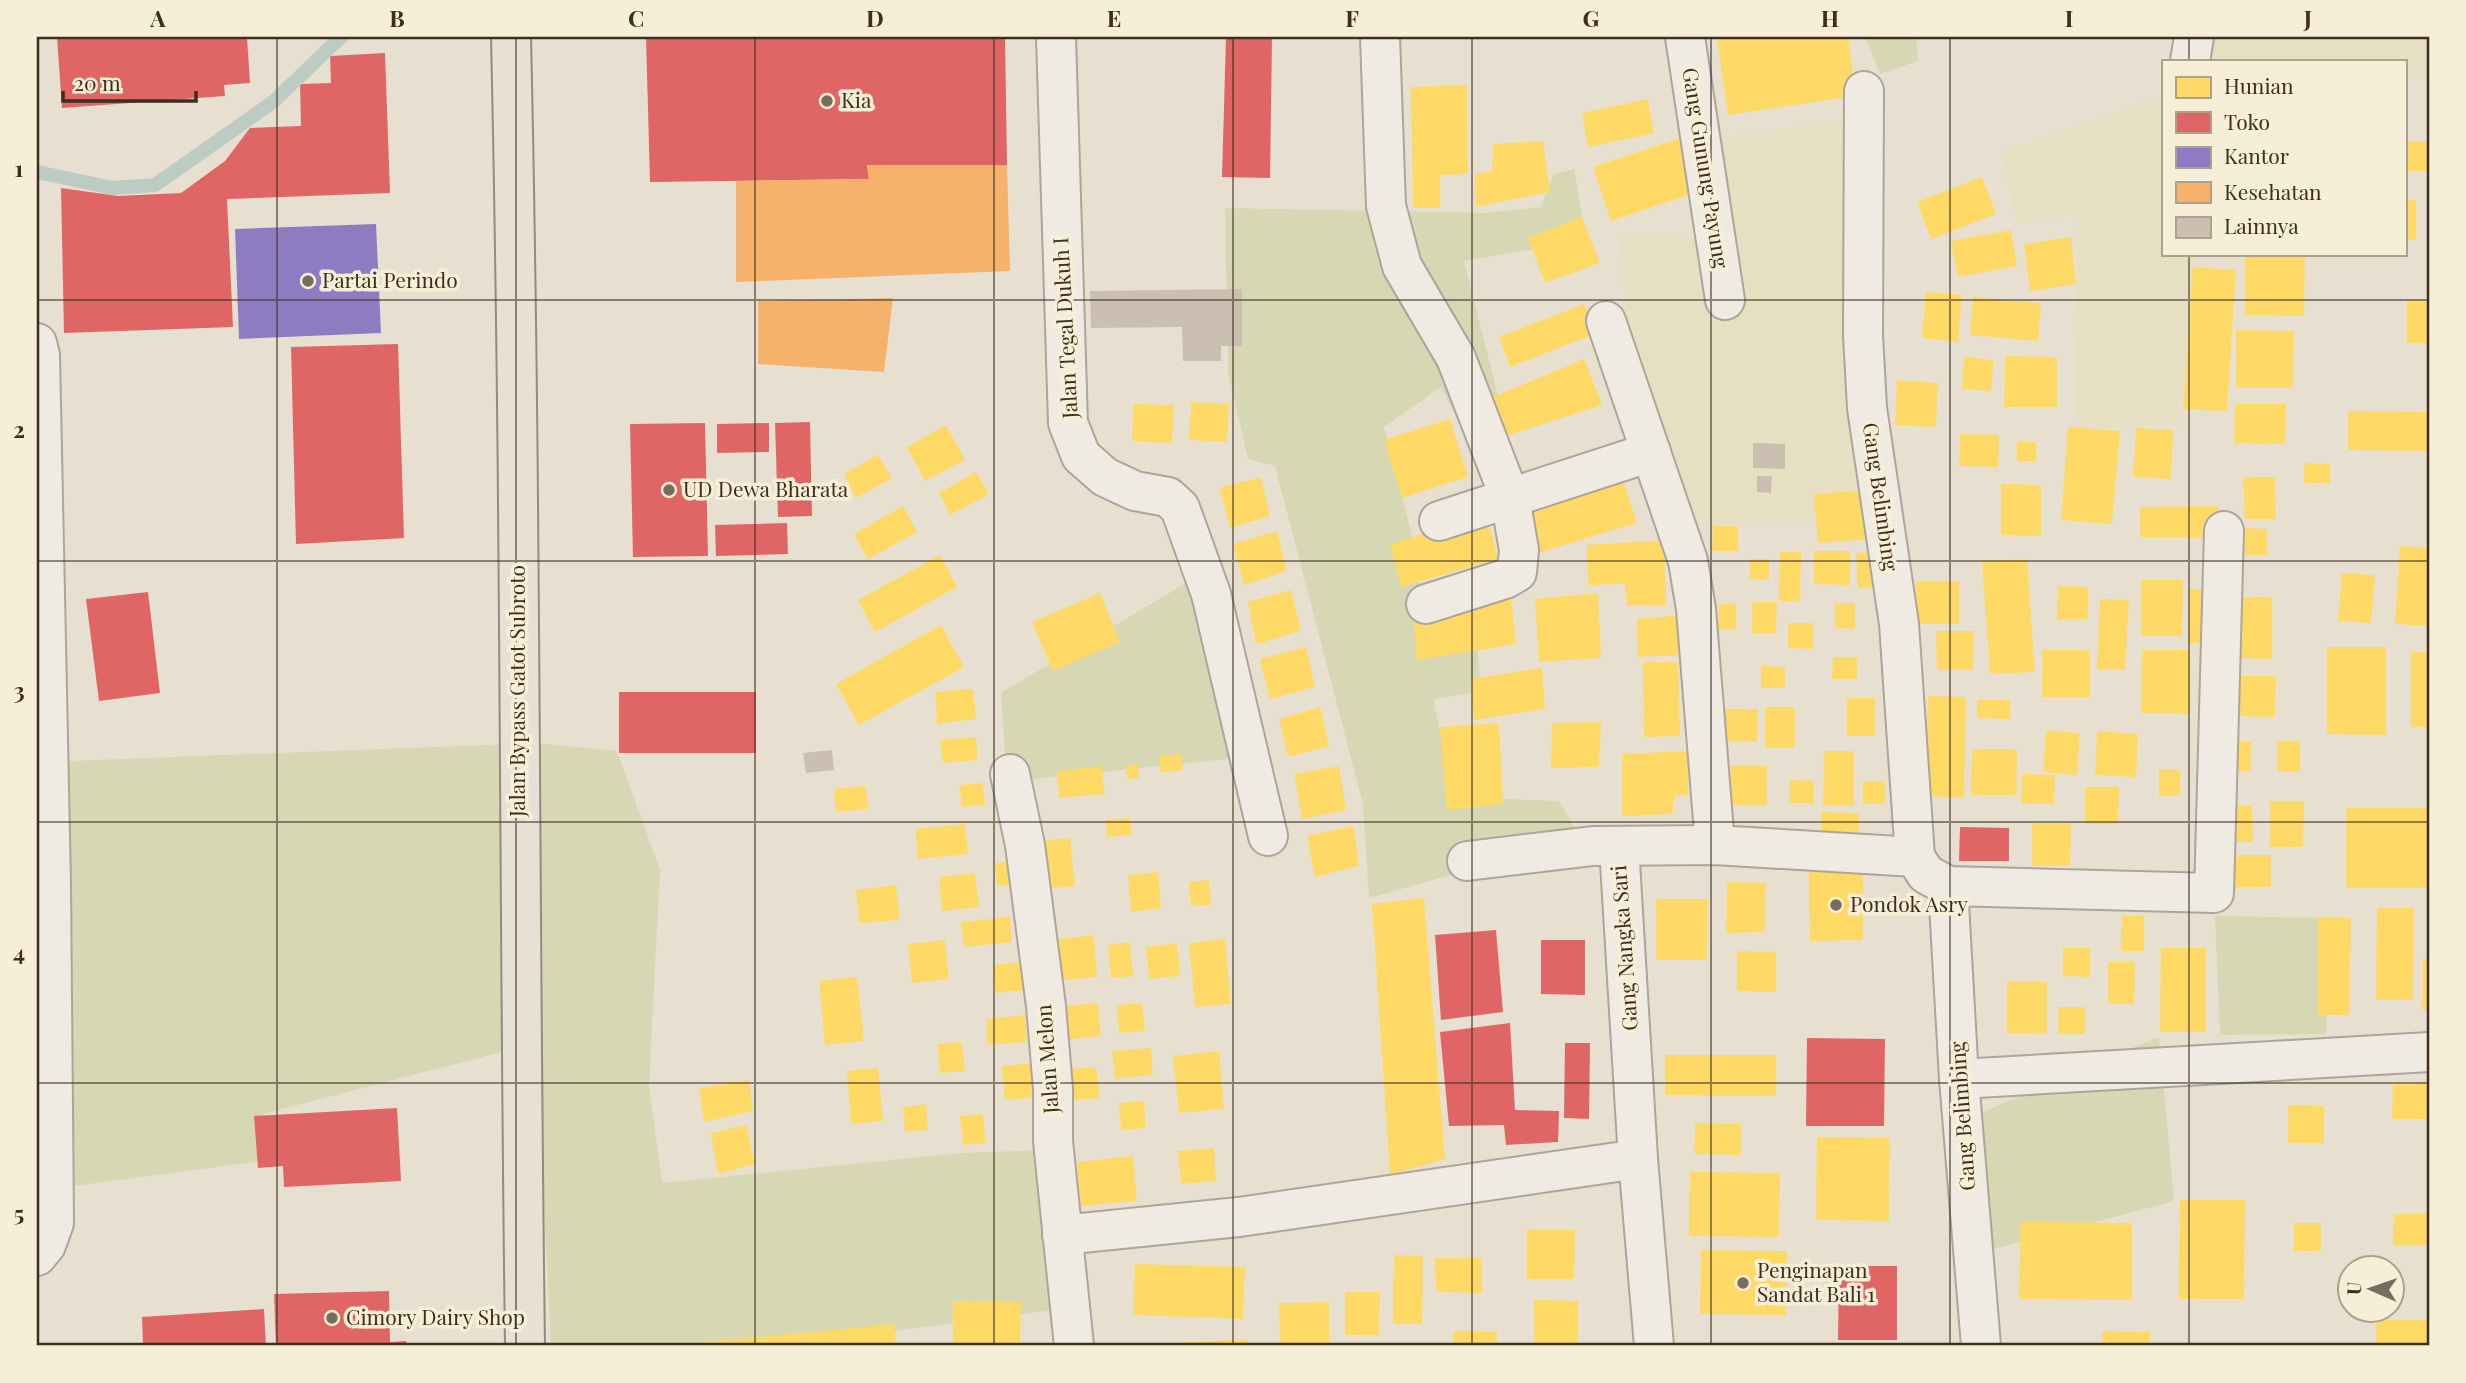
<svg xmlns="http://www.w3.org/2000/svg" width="2466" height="1383" viewBox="0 0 2466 1383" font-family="'Playfair Display',serif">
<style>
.farmland{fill:#e6dfc2}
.green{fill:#d6d7b3}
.homes{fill:#ffd966}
.shops{fill:#e06666}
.offices{fill:#8e7cc3}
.health{fill:#f6b26b}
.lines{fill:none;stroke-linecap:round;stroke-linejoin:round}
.stream{stroke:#bcccc2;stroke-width:14}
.building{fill:#cbbfb2}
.minor-casing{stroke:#ada599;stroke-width:42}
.major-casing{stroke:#928b80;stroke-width:42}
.minor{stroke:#efebe3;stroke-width:38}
.major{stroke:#e6e1d4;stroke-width:38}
.grid{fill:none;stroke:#3d2e20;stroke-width:2;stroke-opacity:0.55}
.poi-dot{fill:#786c5e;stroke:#f7eed8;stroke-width:2.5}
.labels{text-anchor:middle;stroke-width:7;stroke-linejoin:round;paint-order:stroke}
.poi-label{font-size:21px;fill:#3d2e20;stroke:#f7eed8;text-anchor:start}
.street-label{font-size:21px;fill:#3d2e20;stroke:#f7eed8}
.neatline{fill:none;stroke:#3d2e20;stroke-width:2.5}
.grid-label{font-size:23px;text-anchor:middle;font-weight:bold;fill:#3d2e20}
</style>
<rect width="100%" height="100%" fill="#e7e0d1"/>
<g class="farmland">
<path d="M2204,37H2429V79L2410,75L2405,83V61H2208Z"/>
<path d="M2163,96V254H2197L2178,425L2078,429L2074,322L2080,214L2017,223L2002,153Z"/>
<path d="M1874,117L1875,522L1684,525L1628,349L1620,235L1730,239L1719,138Z"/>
</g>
<g class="green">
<path d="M1865,37H1916L1918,61L1880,74Z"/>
<path d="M1574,169L1586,240L1464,261L1508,435L1472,447L1441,387L1384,427L1413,539L1427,624L1476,627L1481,692L1433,699L1454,797L1559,801L1581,838L1369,898L1363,804L1275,466L1248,459L1228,372L1225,208L1484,213L1541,207L1554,174Z"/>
<path d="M1193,579L1236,758L1007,782L1001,693Z"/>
<path d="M536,743L617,751L660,870L649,1085L662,1183L961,1153L1044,1150L1077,1307L780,1346H551L536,1043L263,1114L261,1161L66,1187L45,762Z"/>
<path d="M2215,916L2328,918L2326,1034L2220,1035Z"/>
<path d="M2159,1037L2174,1201L1993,1249L1983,1112Z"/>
</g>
<g class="homes">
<path d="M1717,37H1848L1856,96L1728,115Z"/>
<path d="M1467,85L1468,174L1440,175V208H1413L1411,87Z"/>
<path d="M1648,99L1654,133L1588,147L1582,113Z"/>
<path d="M1680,138L1698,192L1611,221L1593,167Z"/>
<path d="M1543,141L1550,192L1476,207L1475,173L1492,172L1493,144Z"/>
<rect x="2405" y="141" width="24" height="30"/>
<path d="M1982,177L1996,214L1931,239L1917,202Z"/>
<rect x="2405" y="200" width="11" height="40"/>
<path d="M1582,217L1600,263L1545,283L1528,238Z"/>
<path d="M2011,230L2017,266L1958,277L1951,241Z"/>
<path d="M2071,237L2076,284L2030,291L2024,244Z"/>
<path d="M2245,254H2305L2304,316L2245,315Z"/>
<path d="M2193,267L2236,270L2227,411L2183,409Z"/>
<path d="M1926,292L1962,295L1958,342L1922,338Z"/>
<path d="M1973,297L2041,303L2038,341L1970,335Z"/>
<rect x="2407" y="299" width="22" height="44"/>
<path d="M1584,304L1595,334L1510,367L1499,337Z"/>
<path d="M2236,330L2294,331L2293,388H2236Z"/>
<path d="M2005,356L2057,357V407H2004Z"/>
<path d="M1964,357L1994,360L1991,391L1962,389Z"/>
<path d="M1584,359L1602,405L1503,437L1491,398Z"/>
<path d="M1897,380L1938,383L1936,427L1895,425Z"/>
<path d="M1191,402L1229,404L1227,442L1189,440Z"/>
<path d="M1133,404L1174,405L1172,443L1132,441Z"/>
<path d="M2235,404H2286L2285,444L2234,443Z"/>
<path d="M2348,411L2429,412V451L2348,450Z"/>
<path d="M1450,419L1468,477L1402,498L1384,440Z"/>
<path d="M946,425L965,460L925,481L907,447Z"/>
<path d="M2068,427L2120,431L2112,524L2061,520Z"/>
<path d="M2136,428L2173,430L2171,479L2133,477Z"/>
<path d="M1960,434L1999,435L1998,467L1959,466Z"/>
<rect x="2017" y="442" width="19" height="19"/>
<path d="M878,455L892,478L856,498L844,474Z"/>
<path d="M2304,463L2330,464V483H2304Z"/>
<path d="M976,472L989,494L950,515L939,493Z"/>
<path d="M1261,477L1270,516L1230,528L1219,488Z"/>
<path d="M2243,477H2275L2276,519H2245Z"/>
<path d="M1622,478L1637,523L1525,557L1515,513Z"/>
<path d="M2001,484L2041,485V536L2001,535Z"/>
<path d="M1872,490L1875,539L1818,543L1814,494Z"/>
<path d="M903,506L917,532L868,559L854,534Z"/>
<path d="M2218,506V538L2140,537V507Z"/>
<path d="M1486,512L1498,559L1401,587L1390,545Z"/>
<path d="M1713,526H1738V551H1712Z"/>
<path d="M2245,528L2267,529V555H2245Z"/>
<path d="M1277,531L1287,571L1244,585L1233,544Z"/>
<path d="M1664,540L1666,605L1627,606L1625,584L1588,585L1587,545Z"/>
<path d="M2400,546L2429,548V626L2395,624Z"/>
<path d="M1814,551H1850V585L1814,584Z"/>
<path d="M1883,551L1885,587L1858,588L1856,553Z"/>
<path d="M1780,552H1801L1800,602L1779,601Z"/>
<path d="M940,555L957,587L875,632L858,600Z"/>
<path d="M1750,559H1769V580L1750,579Z"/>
<path d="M2027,559L2035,672L1990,674L1982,562Z"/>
<path d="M2342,573L2375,575L2371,623L2338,621Z"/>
<path d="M2141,580H2183L2182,636H2141Z"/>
<path d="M1959,581V624H1917L1916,582Z"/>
<path d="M2058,586L2088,587V619L2057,620Z"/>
<path d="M2189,589H2215L2214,644L2188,643Z"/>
<path d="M1291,590L1301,631L1256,644L1248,602Z"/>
<path d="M1100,593L1120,642L1053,671L1032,622Z"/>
<path d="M1598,593L1601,658L1539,662L1535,599Z"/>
<path d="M1511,596L1516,644L1417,660L1413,612Z"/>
<path d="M2241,597H2272V659L2241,658Z"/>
<path d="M2100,599L2129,600L2125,670L2097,669Z"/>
<path d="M1752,602H1777L1776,633H1752Z"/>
<path d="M1736,603V630H1718L1719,604Z"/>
<path d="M1835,603H1855V629L1835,628Z"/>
<path d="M1682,615V655L1638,657L1637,619Z"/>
<path d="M1788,623H1813V649L1788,648Z"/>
<path d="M941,625L964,667L859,725L836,684Z"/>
<path d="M1936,631H1974L1973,670H1937Z"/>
<path d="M1306,647L1315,687L1270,699L1260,659Z"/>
<path d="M2327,647H2386V735L2327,734Z"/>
<rect x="2042" y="650" width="48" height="47"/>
<path d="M2142,650H2190V714L2141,713Z"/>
<rect x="2411" y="652" width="18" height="75"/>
<path d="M1833,657H1858L1857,679H1832Z"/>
<path d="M1643,662H1678L1680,736L1644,737Z"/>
<path d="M1761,666L1785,667V688H1761Z"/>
<path d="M1542,668L1545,709L1474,720L1471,679Z"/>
<path d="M2236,676H2276L2275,717L2236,716Z"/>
<path d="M973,689L976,719L937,724L935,692Z"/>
<path d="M1928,696L1966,697L1964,798L1926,796Z"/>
<rect x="1847" y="698" width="28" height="38"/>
<path d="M1977,700H2010V719L1977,718Z"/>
<path d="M1320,707L1329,746L1288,757L1279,719Z"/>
<rect x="1765" y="707" width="30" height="41"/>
<path d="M1725,709H1758L1757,742H1724Z"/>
<path d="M1601,722L1599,767L1551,768L1552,723Z"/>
<path d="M1499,723L1503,804L1447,810L1440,727Z"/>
<path d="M2046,730L2080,733L2077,775L2043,772Z"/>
<path d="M2097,731L2138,734L2136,777L2095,775Z"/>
<path d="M976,737L978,760L943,763L940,740Z"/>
<path d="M2277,741H2300V772H2278Z"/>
<path d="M2222,742H2251V771L2222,772Z"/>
<path d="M1972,749H2017V795H1971Z"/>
<path d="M1688,751V795H1675L1672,814L1622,816V754Z"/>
<path d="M1824,751H1854V806H1823Z"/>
<path d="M1181,754L1183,770L1161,773L1159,756Z"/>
<path d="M1138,764L1139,778L1127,779L1126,766Z"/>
<path d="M1731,765L1767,766V805L1731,806Z"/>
<path d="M1102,766L1105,794L1059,798L1057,771Z"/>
<path d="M1339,766L1346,810L1302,819L1294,774Z"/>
<path d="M2159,769L2180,770V796H2159Z"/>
<path d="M2022,774L2055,775L2054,804H2021Z"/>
<path d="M1790,780L1814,781V803H1789Z"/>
<rect x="1863" y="781" width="22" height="23"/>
<path d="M983,783L985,805L962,807L959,785Z"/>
<path d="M866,786L868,809L836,812L834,789Z"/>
<path d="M2085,787H2119L2118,824H2085Z"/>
<path d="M2270,801H2304L2303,847H2270Z"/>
<path d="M2225,806H2252L2253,842H2224Z"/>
<rect x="2346" y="808" width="83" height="80"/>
<path d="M1821,812L1859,813V841H1821Z"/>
<path d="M1130,818L1132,835L1107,837L1106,820Z"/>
<path d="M2032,823H2071L2070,866H2032Z"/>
<path d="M965,824L968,854L918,859L915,829Z"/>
<path d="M1354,826L1359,866L1315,877L1307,836Z"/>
<path d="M1070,838L1075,886L1033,890L1028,842Z"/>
<rect x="2232" y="855" width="39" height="32"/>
<path d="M1015,861L1017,884L997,886L995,863Z"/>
<path d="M1809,869H1863V940L1810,941Z"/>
<path d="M1158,872L1161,908L1131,912L1128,875Z"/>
<path d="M975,873L979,907L942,911L939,877Z"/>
<path d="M1209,880L1211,905L1191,906L1189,882Z"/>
<path d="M1727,882L1766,883L1765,932L1726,933Z"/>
<path d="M896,885L900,920L859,923L856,890Z"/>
<path d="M1424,898L1445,1159L1390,1175L1372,904Z"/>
<path d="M1656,899H1708L1707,960H1656Z"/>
<path d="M2377,908H2414L2413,1000H2376Z"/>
<path d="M2122,916H2144V951H2121Z"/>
<path d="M1010,917L1012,942L964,947L961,922Z"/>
<path d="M2318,917L2351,918L2349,1015H2318Z"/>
<path d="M1094,935L1097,977L1056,981L1052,940Z"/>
<path d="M1225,939L1231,1004L1195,1007L1189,943Z"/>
<path d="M945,940L949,979L912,983L908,944Z"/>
<path d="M1130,942L1133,976L1111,978L1108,945Z"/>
<path d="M1177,943L1180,976L1149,979L1146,947Z"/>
<path d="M2063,948H2090V977L2063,976Z"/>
<path d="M2161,948H2206V1032H2160Z"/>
<path d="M1737,951L1776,952V992L1737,991Z"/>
<path d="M2423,959H2429V1010H2422Z"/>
<path d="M1032,961L1035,989L995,993L993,965Z"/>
<path d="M2108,962H2135L2134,1004H2108Z"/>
<path d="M857,977L864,1041L825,1045L819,981Z"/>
<path d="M2007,981L2047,982V1034L2007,1033Z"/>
<path d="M1098,1003L1101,1036L1056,1041L1052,1007Z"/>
<path d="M1142,1003L1145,1031L1119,1033L1117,1005Z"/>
<rect x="2058" y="1007" width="27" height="27"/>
<path d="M1025,1015L1027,1042L988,1045L986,1019Z"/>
<path d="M962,1042L965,1071L940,1073L937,1044Z"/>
<path d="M1151,1048L1153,1075L1115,1079L1112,1051Z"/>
<path d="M1219,1051L1224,1109L1179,1113L1173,1056Z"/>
<path d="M1665,1055H1776V1096L1665,1095Z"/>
<path d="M1035,1063L1038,1097L1005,1100L1002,1066Z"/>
<path d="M1096,1067L1100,1098L1071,1100L1068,1069Z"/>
<path d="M878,1068L883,1121L851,1124L847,1071Z"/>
<path d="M749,1080L753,1111L704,1122L699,1088Z"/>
<path d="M2393,1084H2429V1119H2392Z"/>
<path d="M1144,1101L1146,1128L1121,1130L1119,1103Z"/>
<path d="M926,1104L928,1130L905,1132L903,1107Z"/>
<path d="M2288,1105L2324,1106V1143H2288Z"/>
<path d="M983,1114L986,1143L963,1145L960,1116Z"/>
<path d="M1695,1123L1741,1124V1155L1694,1154Z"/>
<path d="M746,1125L755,1164L718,1174L711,1133Z"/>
<path d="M1817,1137L1890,1138L1889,1221L1816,1220Z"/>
<path d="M1214,1148L1216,1181L1181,1184L1178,1151Z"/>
<path d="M1133,1156L1137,1201L1081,1206L1077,1162Z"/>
<path d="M1690,1172L1780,1173L1779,1237L1689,1236Z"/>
<path d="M2180,1200H2245L2244,1299H2179Z"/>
<path d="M2394,1214H2429V1246L2393,1245Z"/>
<path d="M2021,1222L2132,1223V1300L2019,1299Z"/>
<rect x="2294" y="1223" width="27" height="28"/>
<path d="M1527,1230H1575L1574,1279H1527Z"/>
<path d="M1701,1250L1787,1251L1786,1315L1700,1314Z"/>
<path d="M1394,1255L1423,1256L1422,1324H1393Z"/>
<path d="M1435,1258H1482V1293L1436,1292Z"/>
<path d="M1135,1264L1245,1267L1243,1319L1133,1315Z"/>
<path d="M1345,1292H1380L1379,1335H1345Z"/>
<path d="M1534,1300L1578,1301V1346H1534Z"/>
<path d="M953,1301L1021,1302L1020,1346H953Z"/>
<path d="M1329,1302L1330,1346H1280L1279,1303Z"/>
<rect x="2376" y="1320" width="53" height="26"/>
<path d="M894,1324L896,1346H686V1344Z"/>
<path d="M1453,1331L1497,1332V1346H1453Z"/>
<path d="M2102,1331L2150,1332V1346H2102Z"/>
<path d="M1248,1339V1346H1157V1344Z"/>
</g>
<g class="shops">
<path d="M57,37H247L250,83L224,85L225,96L62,108Z"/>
<path d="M646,37H1005L1007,165H867L869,179L650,182Z"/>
<path d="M1226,37L1272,38L1270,178L1222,177Z"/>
<path d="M385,53L390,193L227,199L233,327L64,333L61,188L118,196L181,193L225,161L250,128L301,126L300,84L331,83L330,56Z"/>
<path d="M398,344L404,538L296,544L291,347Z"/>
<path d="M810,422L812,516L778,517L775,423Z"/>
<path d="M705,423L708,556L633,557L630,424Z"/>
<path d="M769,423V452L717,453V424Z"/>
<path d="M787,523L788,554L716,556L715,525Z"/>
<path d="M148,592L160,693L99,701L86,599Z"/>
<rect x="619" y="692" width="137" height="61"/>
<path d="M1960,827L2009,828V861H1959Z"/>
<path d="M1496,930L1503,1012L1441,1020L1435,935Z"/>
<path d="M1541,940H1585V995L1541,994Z"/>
<path d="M1510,1023L1515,1110L1559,1111L1558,1142L1506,1145L1504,1125L1449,1126L1440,1032Z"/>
<path d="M1807,1038L1885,1039L1884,1126H1806Z"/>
<path d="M1565,1043H1590L1589,1119L1564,1118Z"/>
<path d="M397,1108L401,1181L284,1187L283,1166L258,1168L254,1116Z"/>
<path d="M1839,1266H1897V1340H1838Z"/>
<path d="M389,1291L390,1342L406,1341L407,1346H276L274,1294Z"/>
<path d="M264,1309L266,1346H143L142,1317Z"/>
</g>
<path class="offices" d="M376,224L381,333L239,339L235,229Z"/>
<g class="health">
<path d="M867,165H1007L1010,271L736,282V181L869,179Z"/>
<path d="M893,298L884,372L758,364V301Z"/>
</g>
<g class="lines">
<path class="stream" d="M37,172L113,188L155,185L273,102L341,37"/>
</g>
<g class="building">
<path d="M1242,289V346H1221V361H1183L1182,327L1091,328L1090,291Z"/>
<path d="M1753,443L1785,444V469L1753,468Z"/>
<path d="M1757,476H1772L1771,493L1757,492Z"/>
<path d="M832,750L834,770L806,773L803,753Z"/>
</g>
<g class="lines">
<defs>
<g id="minor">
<path d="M1056,37L1068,423L1081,456L1105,477L1135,491L1168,497L1180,508L1211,594L1268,836"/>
<path d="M1380,37L1386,206L1402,266L1456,358L1510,498L1519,550L1517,572L1505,579L1426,604"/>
<path d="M1685,37L1725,300"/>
<path d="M2190,61L2194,37"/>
<path d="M1864,91L1863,335L1867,408L1899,624L1915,857L1926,874L1948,886L2214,893L2224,531"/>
<path d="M1606,321L1688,561L1696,609L1715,845"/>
<path d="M37,343L40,355L51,883L54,1223L46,1245L37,1256"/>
<path d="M1439,521L1651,452"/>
<path d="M1010,774L1025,845L1046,1006L1053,1089V1141L1074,1346"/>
<path d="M1619,846L1638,1159L1654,1346"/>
<path d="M1467,861L1593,846L1715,845L1915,857"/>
<path d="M1948,886L1959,1079L1981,1346"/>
<path d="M1959,1079L2429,1052"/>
<path d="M1062,1235L1239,1217L1638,1159"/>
</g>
<path id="major" d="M511,37C521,473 519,910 525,1346"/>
</defs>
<use href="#minor" class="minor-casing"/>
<use href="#major" class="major-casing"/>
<use href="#minor" class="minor"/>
<use href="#major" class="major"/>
</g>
<path class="grid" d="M277,37V1346M516,37V1346M755,37V1346M994,37V1346M1233,37V1346M1472,37V1346M1711,37V1346M1950,37V1346M2189,37V61M2189,254V1346M37,300H2429M37,561H2429M37,822H2429M37,1083H2429"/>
<g class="poi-dot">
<circle cx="827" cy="101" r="7"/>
<circle cx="308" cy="281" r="7"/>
<circle cx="669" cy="490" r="7"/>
<circle cx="1836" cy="905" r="7"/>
<circle cx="1743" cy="1283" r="7"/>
<circle cx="332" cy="1318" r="7"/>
</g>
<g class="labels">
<g class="poi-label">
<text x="841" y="108">Kia</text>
<text x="322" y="288">Partai Perindo</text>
<text x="683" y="497">UD Dewa Bharata</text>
<text x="1850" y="912">Pondok Asry</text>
<text x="1757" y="1278">Penginapan<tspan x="1757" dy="24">Sandat Bali 1</tspan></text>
<text x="346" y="1325">Cimory Dairy Shop</text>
</g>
<g class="street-label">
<text transform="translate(1705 168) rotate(81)" y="7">Gang Gunung Payung</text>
<text transform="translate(1066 328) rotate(-93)" y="7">Jalan Tegal Dukuh I</text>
<text transform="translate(1880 497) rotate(82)" y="7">Gang Belimbing</text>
<text transform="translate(518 691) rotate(-90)" y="7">Jalan Bypass Gatot Subroto</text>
<text transform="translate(1625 948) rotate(-94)" y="7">Gang Nangka Sari</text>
<text transform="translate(1048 1059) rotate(-94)" y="7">Jalan Melon</text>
<text transform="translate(1963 1116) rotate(-94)" y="7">Gang Belimbing</text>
</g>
</g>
<rect width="2466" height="1383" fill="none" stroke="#f7eed8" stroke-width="77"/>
<rect x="2162" y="60" width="245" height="196" fill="#f7eed8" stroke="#ada18e" stroke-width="2"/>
<rect x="2176" y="77" width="35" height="21" fill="#ffd966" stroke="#ada18e" stroke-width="2"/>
<text x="2224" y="94" font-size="21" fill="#3d2e20">Hunian</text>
<rect x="2176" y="112" width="35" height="21" fill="#e06666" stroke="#ada18e" stroke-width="2"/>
<text x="2224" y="130" font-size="21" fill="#3d2e20">Toko</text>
<rect x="2176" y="147" width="35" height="21" fill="#8e7cc3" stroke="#ada18e" stroke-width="2"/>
<text x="2224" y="164" font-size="21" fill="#3d2e20">Kantor</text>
<rect x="2176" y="182" width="35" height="21" fill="#f6b26b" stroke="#ada18e" stroke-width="2"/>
<text x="2224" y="200" font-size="21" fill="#3d2e20">Kesehatan</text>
<rect x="2176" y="217" width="35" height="21" fill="#cbbfb2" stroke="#ada18e" stroke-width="2"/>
<text x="2224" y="234" font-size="21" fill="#3d2e20">Lainnya</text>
<g transform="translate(2371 1289) rotate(272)"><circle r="33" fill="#f7eed8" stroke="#ada18e" stroke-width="2"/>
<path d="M0-5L12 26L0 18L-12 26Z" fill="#786c5e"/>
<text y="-10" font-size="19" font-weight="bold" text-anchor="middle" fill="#3d2e20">U</text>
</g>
<path d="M63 91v10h133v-10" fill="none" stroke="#3d2e20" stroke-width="3.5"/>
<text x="74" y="91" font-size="21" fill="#3d2e20" stroke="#f7eed8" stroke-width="5" paint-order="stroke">20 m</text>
<rect x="38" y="38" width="2390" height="1306" class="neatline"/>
<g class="grid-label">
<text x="158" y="27">A</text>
<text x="397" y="27">B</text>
<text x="636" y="27">C</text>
<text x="875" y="27">D</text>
<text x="1114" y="27">E</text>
<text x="1352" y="27">F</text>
<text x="1591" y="27">G</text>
<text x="1830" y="27">H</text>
<text x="2069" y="27">I</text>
<text x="2308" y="27">J</text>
<text x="19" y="177">1</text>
<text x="19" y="438">2</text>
<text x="19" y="699">3</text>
<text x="19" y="961">4</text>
<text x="19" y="1222">5</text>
</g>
</svg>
